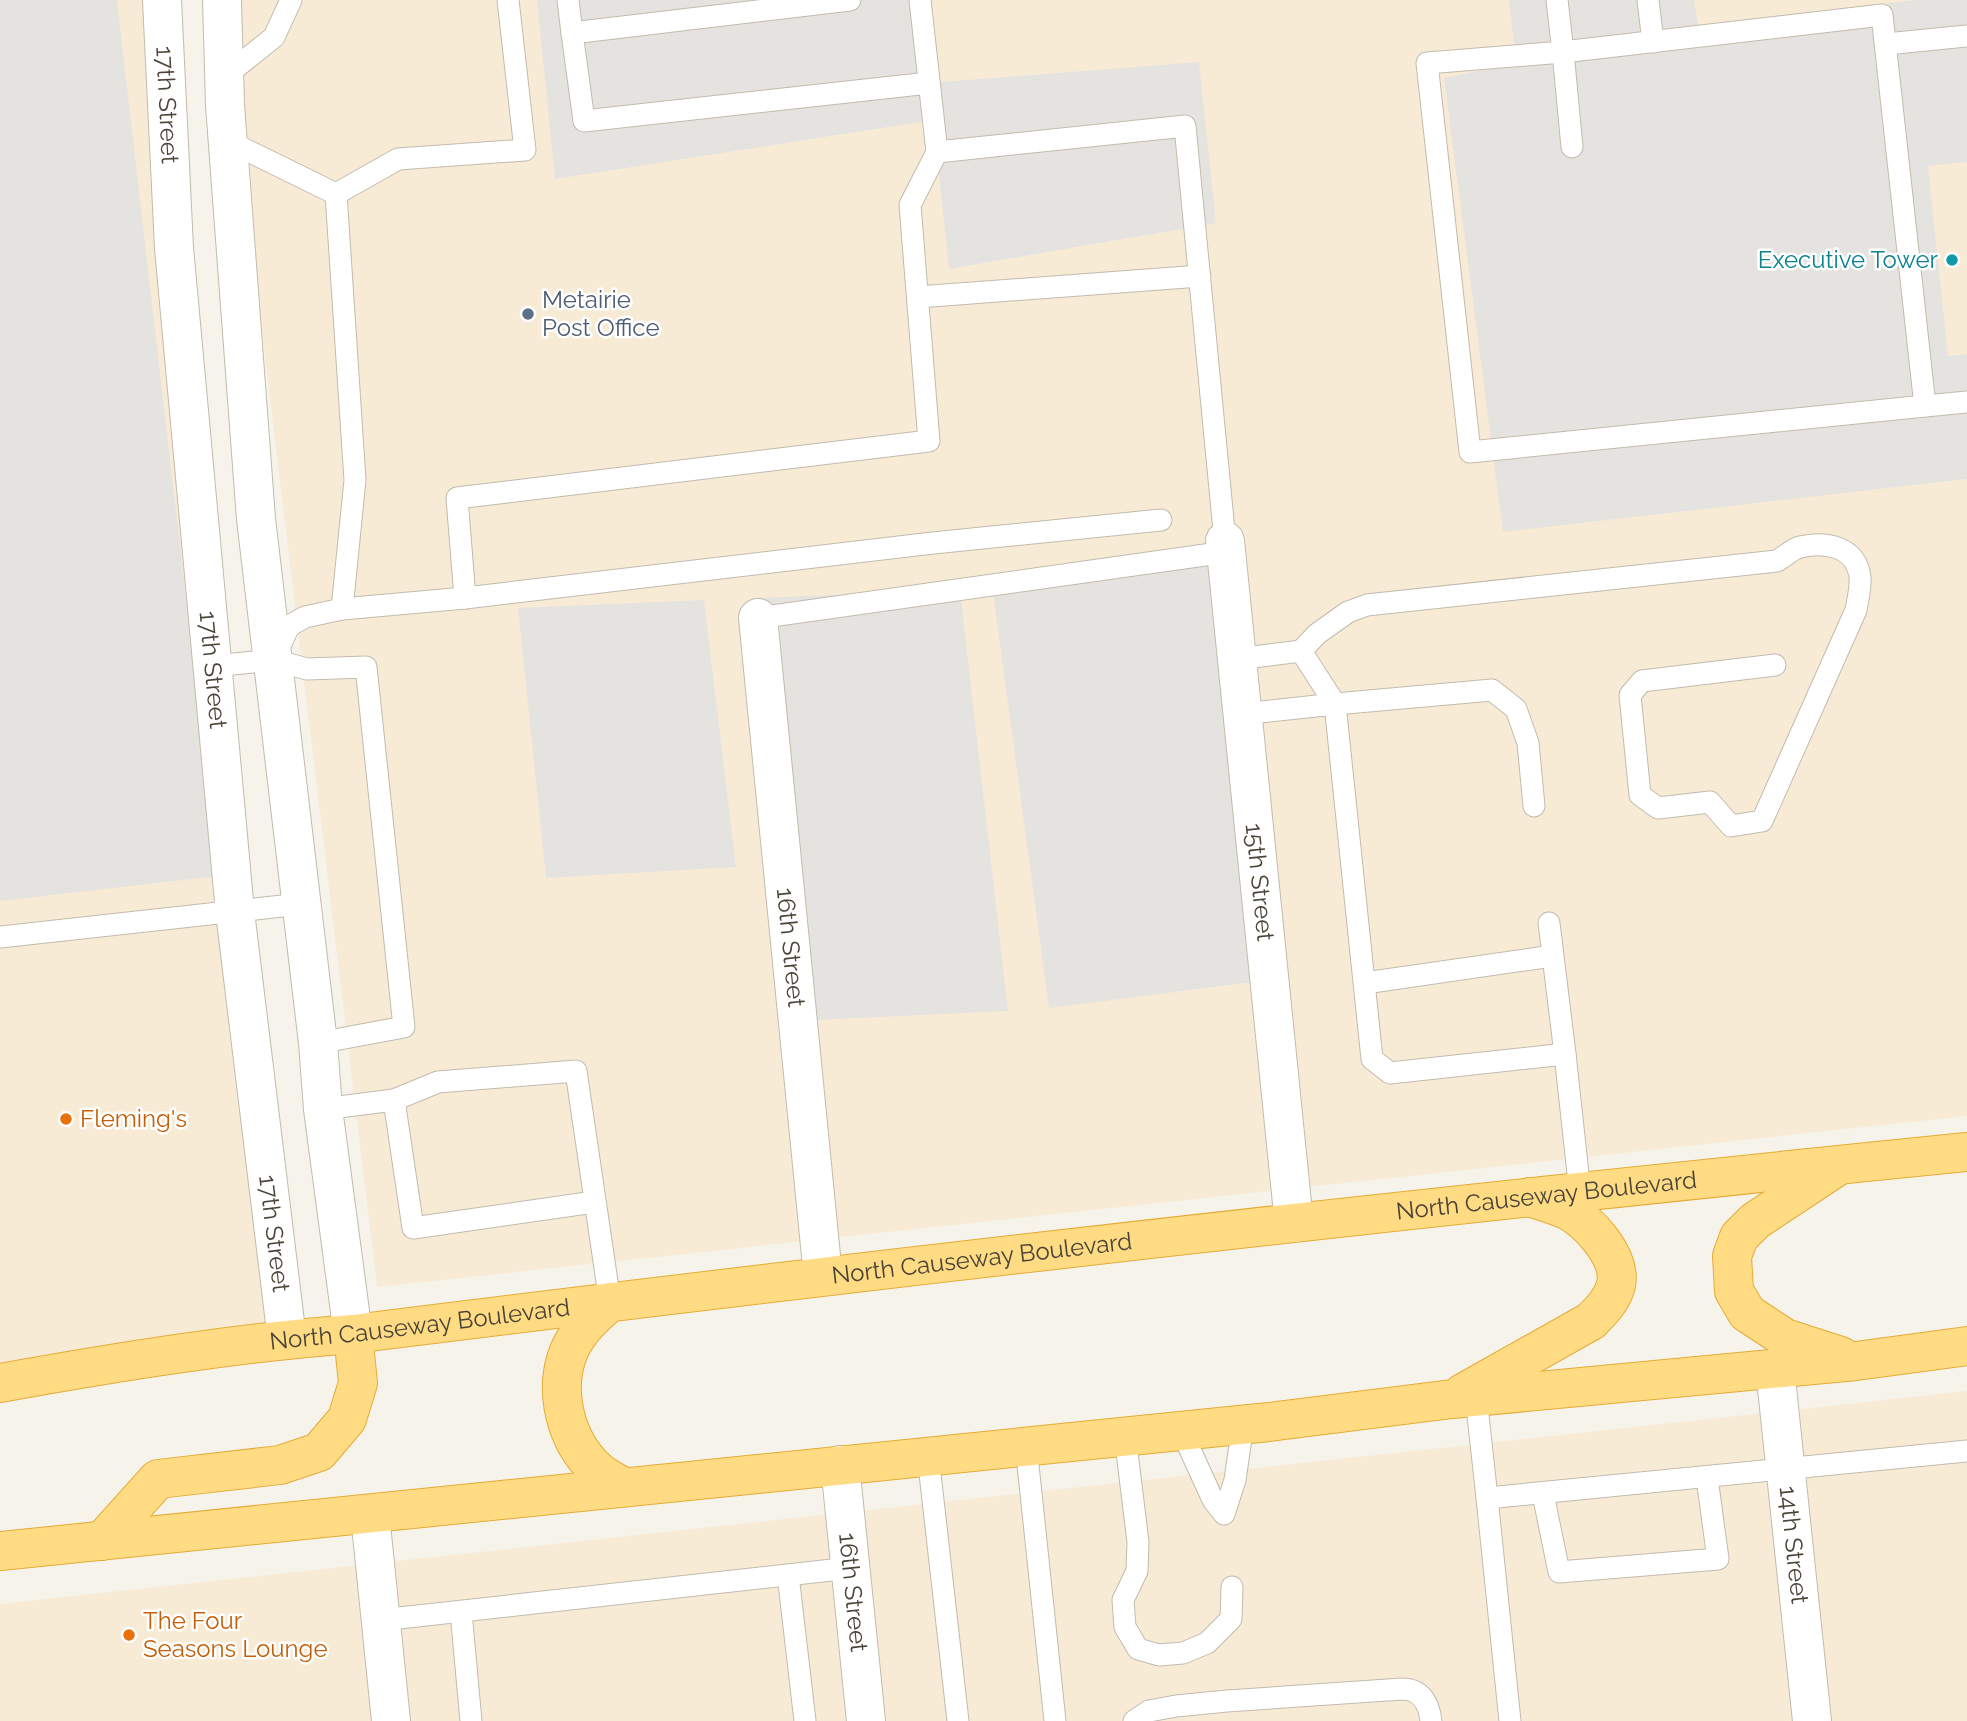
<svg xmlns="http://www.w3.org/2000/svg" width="1967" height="1721" viewBox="0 0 1967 1721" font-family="Raleway,sans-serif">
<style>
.commercial{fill:#f8ebd6}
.parking{fill:#e5e3df}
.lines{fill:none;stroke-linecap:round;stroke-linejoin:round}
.service-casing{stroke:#c2bbad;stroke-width:23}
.minor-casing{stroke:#c2bbad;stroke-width:40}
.trunk-casing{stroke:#e4ab37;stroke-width:40}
.service{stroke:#fff;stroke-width:21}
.minor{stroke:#fff;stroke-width:38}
.trunk{stroke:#ffdc84;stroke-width:38}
.culture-dot{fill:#0f9aa8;stroke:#fff;stroke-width:2.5}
.service-dot{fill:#5c6f8a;stroke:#fff;stroke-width:2.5}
.food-dot{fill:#e8710a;stroke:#fff;stroke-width:2.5}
.labels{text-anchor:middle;stroke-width:5;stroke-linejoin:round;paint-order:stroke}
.street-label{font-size:24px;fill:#4b4438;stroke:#fff}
.culture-label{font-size:24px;fill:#0d838f;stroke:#fff;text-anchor:end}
.service-label{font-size:24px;fill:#4e5e75;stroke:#fff;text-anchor:start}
.food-label{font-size:24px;fill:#c56008;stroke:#fff;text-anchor:start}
</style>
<rect width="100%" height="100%" fill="#f6f3eb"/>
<g class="commercial">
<path d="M0,0H165L287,1339L0,1363Z"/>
<path d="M222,0H1967V1116L377,1287Z"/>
<path d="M1967,1391V1721H0V1604Z"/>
</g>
<g class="parking">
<path d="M0,0H117L218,876L0,901Z"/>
<path d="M537,0H920L929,83L1199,62L1216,223L949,269L933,120L555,179Z"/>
<path d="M1509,0H1694L1698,25L1916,0H1967V162L1928,166L1948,356L1967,354V479L1503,532L1444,78L1516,63Z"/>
<path d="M1225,541L1269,980L1049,1008L992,585Z"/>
<path d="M960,590L1008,1011L814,1020L754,598Z"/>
<path d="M704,600L736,867L546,878L518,608Z"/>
</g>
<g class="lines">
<defs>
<g id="service">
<path d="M568,0L572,33L850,0"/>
<path d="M920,0L937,152L1185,126L1225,541"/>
<path d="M1557,0L1563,52L1427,63L1470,452L1925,406L1882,15L1563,52L1572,147"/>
<path d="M1648,0L1653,42"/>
<path d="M572,33L584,121L929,83"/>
<path d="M1886,44L1967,36"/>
<path d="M224,77L274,37L291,0"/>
<path d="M228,141L336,194"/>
<path d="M937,152L910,205L929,441L457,498L465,598L933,543L1161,520"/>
<path d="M336,194L398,159L525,150L508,0"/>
<path d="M918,297L1200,276"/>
<path d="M1925,406L1967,402"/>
<path d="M342,609L465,598"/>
<path d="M758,618L1226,552"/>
<path d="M1301,651L1335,704L1492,690L1516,709L1528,743L1534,806"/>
<path d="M277,652L289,626L305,617L342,609L355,480L336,194"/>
<path d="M1237,659L1301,651L1317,634L1348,612L1367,605L1777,561C1784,557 1792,549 1800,547C1825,541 1856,546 1860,577C1861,587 1858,599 1856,610L1762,821L1731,826L1710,802L1658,808L1640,795L1630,695L1642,681L1775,665"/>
<path d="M213,666L274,660L307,669L366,667L404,1027L318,1043"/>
<path d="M1242,714L1335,704L1372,1059L1390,1073L1565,1054L1580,1192"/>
<path d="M1549,923L1565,1054"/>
<path d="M0,937L301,904"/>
<path d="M1365,983L1552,956"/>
<path d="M394,1100L413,1228L594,1202"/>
<path d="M323,1109L394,1100L438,1082L576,1071L610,1302"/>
<path d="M1476,1397L1487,1498"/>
<path d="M1181,1430L1213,1500L1224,1514L1235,1480L1243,1424"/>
<path d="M1125,1436L1138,1542L1137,1571L1123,1600L1125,1627L1138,1649L1159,1655L1183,1653L1207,1643L1231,1619L1232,1587"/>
<path d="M1026,1446L1055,1721"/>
<path d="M928,1456L958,1721"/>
<path d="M1543,1494L1559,1572L1718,1559L1707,1478"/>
<path d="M788,1575L805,1721"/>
<path d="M461,1612L471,1721"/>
<path d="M381,1620L850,1568"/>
<path d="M1134,1721L1149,1711L1176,1706L1227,1701L1402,1689C1421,1689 1429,1703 1431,1721"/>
<path d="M1510,1721L1487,1498L1967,1451"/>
</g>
<g id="minor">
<path id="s1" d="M162,0L174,248L235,912L287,1339"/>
<path d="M222,0L225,105L256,519L318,1043L323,1109L353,1334"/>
<path id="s2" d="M1225,541L1294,1223"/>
<path id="s3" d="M758,618L823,1276"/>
<path id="s4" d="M1775,1369L1812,1721"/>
<path id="s5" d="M840,1465L866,1721"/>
<path d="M370,1515L391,1721"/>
</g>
<g id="trunk">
<path d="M1835,1168L1755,1221L1739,1237L1732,1256L1734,1291L1747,1313L1785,1338L1841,1356"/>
<path d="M610,1302C594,1316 578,1330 569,1351C553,1390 565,1441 597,1470C604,1477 615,1482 624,1487"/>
<path id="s6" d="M0,1383C117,1362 234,1343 353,1334C890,1267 1428,1206 1967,1152"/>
<path d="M1463,1393L1591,1321C1601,1311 1612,1300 1616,1285C1622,1257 1589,1222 1567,1210C1555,1205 1542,1201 1530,1197"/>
<path d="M102,1541L158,1479L280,1465L319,1452L347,1419L358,1383L353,1334"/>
<path d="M0,1551L1269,1422L1452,1399L1856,1361L1967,1346"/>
</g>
</defs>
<use href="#service" class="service-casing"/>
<use href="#minor" class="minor-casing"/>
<use href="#trunk" class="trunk-casing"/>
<use href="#service" class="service"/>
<use href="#minor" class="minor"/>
<use href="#trunk" class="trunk"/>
</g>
<circle class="culture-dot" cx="1952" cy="260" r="7"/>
<circle class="service-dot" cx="528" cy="314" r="7"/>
<g class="food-dot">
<circle cx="66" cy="1119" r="7"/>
<circle cx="129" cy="1635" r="7"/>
</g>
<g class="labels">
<g class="street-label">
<text dy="8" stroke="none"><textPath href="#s1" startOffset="105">17th Street</textPath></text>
<text dy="8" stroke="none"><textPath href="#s1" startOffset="672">17th Street</textPath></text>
<text dy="8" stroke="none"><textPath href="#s2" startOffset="343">15th Street</textPath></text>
<text dy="8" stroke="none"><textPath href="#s3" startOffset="331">16th Street</textPath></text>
<text dy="8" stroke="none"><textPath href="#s6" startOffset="1558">North Causeway Boulevard</textPath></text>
<text dy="8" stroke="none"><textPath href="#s1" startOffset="1239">17th Street</textPath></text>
<text dy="8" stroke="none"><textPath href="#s6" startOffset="990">North Causeway Boulevard</textPath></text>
<text dy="8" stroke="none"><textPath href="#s6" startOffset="424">North Causeway Boulevard</textPath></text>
<text dy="8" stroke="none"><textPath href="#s4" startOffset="177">14th Street</textPath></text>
<text dy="8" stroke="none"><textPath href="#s5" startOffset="128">16th Street</textPath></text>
</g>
<g class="culture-label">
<text x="1938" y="268">Executive Tower</text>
</g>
<g class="service-label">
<text x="542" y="308">Metairie<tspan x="542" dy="28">Post Office</tspan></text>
</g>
<g class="food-label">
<text x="80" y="1127">Fleming's</text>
<text x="143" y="1629">The Four<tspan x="143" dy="28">Seasons Lounge</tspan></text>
</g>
</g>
</svg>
